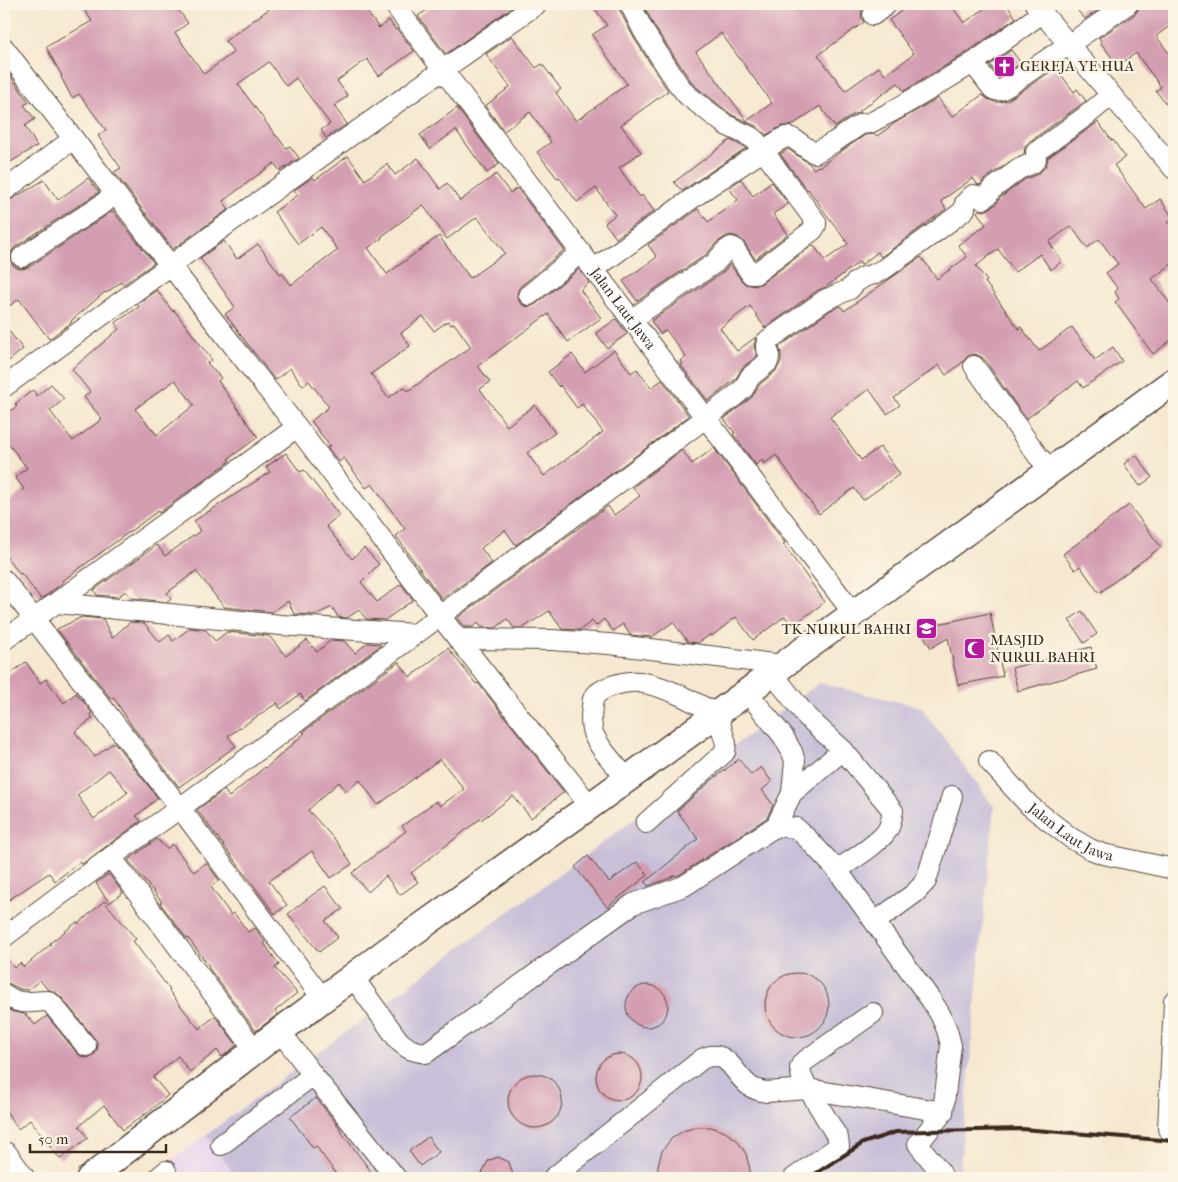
<svg xmlns="http://www.w3.org/2000/svg" width="1178" height="1182" viewBox="0 0 1178 1182" font-family="'IM FELL French Canon',serif">
<style>
.built{fill:#e6d2f0}
.industrial{fill:#c8bfd8}
.building{fill:#d49eb2;fill-rule:evenodd}
.lines{fill:none;stroke-linecap:round;stroke-linejoin:round}
.minor-casing{stroke:#574639;stroke-width:22}
.major-casing{stroke:#574639;stroke-width:29}
.highway-casing{stroke:#574639;stroke-width:30}
.minor{stroke:#fff;stroke-width:20}
.major{stroke:#fff;stroke-width:26}
.highway{stroke:#fff;stroke-width:28}
.rail{stroke:#3b2a1e;stroke-width:4}
.labels{text-anchor:middle;stroke-width:4.5;stroke-linejoin:round;paint-order:stroke}
.poi-label{font-size:15px;fill:#3b2a1e;stroke:#fcf5e5;text-anchor:start}
.street-label{font-size:15px;fill:#3b2a1e;stroke:#fcf5e5}
</style>
<rect width="100%" height="100%" fill="#fcf5e5"/>
<filter id="ink" filterUnits="userSpaceOnUse"><feTurbulence type="fractalNoise" baseFrequency=".02" numOctaves="2"/><feDisplacementMap in="SourceGraphic" scale="10" xChannelSelector="R" yChannelSelector="G"/><feConvolveMatrix kernelMatrix="1 2 1 2 8 2 1 2 1" color-interpolation-filters="sRGB"/></filter>
<filter id="wash" filterUnits="userSpaceOnUse"><feTurbulence type="fractalNoise" baseFrequency=".0096" numOctaves="4" result="noise"/><feDisplacementMap in="SourceGraphic" scale="20" xChannelSelector="R" yChannelSelector="G"/><feGaussianBlur stdDeviation="1.12" result="paint"/><feColorMatrix in="noise" values="0 0 0 0 0 0 0 0 0 0 0 0 0 0 0 0 0 1.4 0 .05"/><feComposite in="paint" operator="in"/></filter>
<g filter="url(#wash)">
<rect width="100%" height="100%" fill="#f6e8d0"/>
<path class="built" d="M206,1135L237,1178H146Z"/>
<path class="industrial" d="M819,683L921,707L994,807L959,1178H237L206,1135Z"/>
<g id="blocks">
<g class="building">
<path d="M80,4H174L188,23L175,33L204,74L234,52L225,41L276,4H361L379,28L389,20L396,30L397,29L414,51L379,76L367,59L337,81L348,96L334,106L347,124L326,138L321,130L330,124L296,78L286,86L269,62L238,84L276,136H277L286,148L290,146L299,158L280,171L274,163L223,201L229,209L173,249L114,172L121,168L98,136L106,130L79,94L72,98L61,77L62,76L46,47L92,21Z"/>
<path d="M436,4H517L446,54L418,16Z"/>
<path d="M591,4H618L619,9L634,38L668,91L621,125L641,152L619,168L640,197L642,195L654,211L616,238L605,223L615,215L596,188L577,202L559,177L557,178L537,152L551,142L530,112L504,131L485,106L510,87L486,54L512,36L536,68L542,64L561,89L556,93L576,121L627,84L592,35L607,25Z"/>
<path d="M643,4H856L862,11L861,17L864,22L818,55L845,91L879,67L885,75L914,54L889,20L911,4H950L964,23L991,4H1006L1016,18L966,53L904,91L898,83L859,111L860,112L854,114L835,127L820,106L791,126H782L766,135L756,126L732,115L695,86L688,77L654,26ZM721,33L772,103L747,121L696,52Z"/>
<path d="M1088,4H1107L1085,19L1078,11Z"/>
<path d="M1140,4H1174V23L1156,36L1174,60V114L1156,91L1161,87L1136,53L1118,66L1101,43L1102,42L1099,38L1135,14L1138,10Z"/>
<path d="M1011,50L1021,63L999,78L990,65Z"/>
<path d="M4,67L29,102L24,105L35,119L25,126L37,146L4,166Z"/>
<path d="M1056,68L1074,92L1077,89L1086,101L1029,142L1025,147L1024,154L1012,160L984,180L980,185L977,184L973,178L941,201L946,209L927,223L881,257L878,252L861,265L859,262L826,287L818,290L765,328L750,306L720,328L737,351L756,337L754,346L757,356L742,368L735,380L708,401L681,365L683,364L681,361L686,357L666,330L660,334L651,321L722,273L730,264L741,280L745,284L756,286L762,283L813,245L825,260L848,244L808,189L807,190L780,154L788,149L810,164L814,169L818,166L819,167L865,135L875,134L877,136L895,123L938,98L952,117L982,95L988,99L995,102H1000L1008,100Z"/>
<path d="M457,108L499,164L487,173L456,130L430,149L420,135Z"/>
<path d="M1098,122L1112,141L1113,140L1125,157L1114,165L1146,209L1160,199L1173,218L1168,222L1174,232V262L1152,279L1174,309V338L1153,354L1115,302L1119,299L1115,292L1118,289L1106,273L1118,264L1099,239L1087,248L1071,226L1049,242L1062,261L1051,270L1040,254L1015,272L998,249L976,266L987,281L985,282L1019,329L1021,327L1039,351L1072,327L1095,360L1113,347L1122,361L1083,388L1078,381L1026,419L984,359L978,355L972,354L968,356L963,362L946,375L939,365L894,398L900,405L887,414L869,389L830,417L861,460L880,447L900,474L863,500L854,488L819,514L776,455L764,464L762,460L756,465L733,434L735,433L724,419L752,397L759,385L776,371L781,361V353L779,347L831,310L841,306L844,311L921,257L937,279L967,257L958,245L986,225L977,212L979,210L985,211L990,208L996,204L1000,198L1025,179L1038,174L1046,166L1048,158Z"/>
<path d="M730,140L746,148L682,191L674,182Z"/>
<path d="M348,156L365,180L387,164L395,175L418,158L440,189L447,183L460,201L496,174L510,193L517,188L564,250L521,286L518,290L517,296L520,303L525,306L530,307L536,304L579,269L589,283L581,289V291L601,318L568,342L548,314L545,317V316L478,366L490,382L480,389L507,426L535,405L555,433L527,453L544,476L603,432L582,404L577,408L560,385L559,387L548,372L572,354L585,372L614,350L631,373L637,369L651,388L662,380L689,416L516,545L505,530L481,548L492,563L442,599L396,536L405,529L372,484L366,488L344,458L339,462L327,447L330,446L311,421L329,407L309,381L303,386L290,368L275,380L225,314L235,307L200,258L224,241L237,259L258,244L280,274L282,273L291,285L338,250L321,227L298,244L274,212L298,195L294,190L313,177L315,180ZM423,205L447,239L477,217L505,253L470,278L439,236L387,274L368,248L382,238L381,237ZM423,316L434,331L448,321L451,325L454,323L471,347L408,391L404,387L388,398L371,374L410,346L401,333Z"/>
<path d="M88,178L99,192L15,247L11,252L10,257L12,264L17,268L22,269L29,267L113,211L154,263L123,285L121,282L106,293L105,292L71,321L72,322L49,339L19,299L4,310V204L44,180L58,200Z"/>
<path d="M741,179L753,196L772,182L788,204L773,214L788,234L755,259L744,242L738,237L730,235L725,237L716,243L707,254L637,301L623,281L657,257L648,245L698,209L708,222L738,200L729,188Z"/>
<path d="M157,290L173,312L174,310L212,360L207,363L221,378L218,381L258,437L228,459L230,461L159,513L158,511L62,581L64,582L41,599L21,573L20,574L4,554V509L24,489L15,477L27,468L4,438V416L17,406L15,404L33,390L37,396L51,384L64,399L50,411L73,441L102,419L84,397L90,392L72,369L119,329L115,323L139,307L137,304ZM175,380L194,405L157,435L135,409Z"/>
<path d="M616,319L627,334L607,348L596,333Z"/>
<path d="M4,325L23,349L4,365Z"/>
<path d="M714,448L785,543L783,544L825,602L792,626L785,616L753,640L736,617L712,636L711,634L698,643L688,642L673,622L652,637L630,635L623,624L613,631L604,619L596,626L592,621L580,630L562,629L549,611L523,628H514L507,619L496,628L481,627L478,623L473,627H464L457,618L608,506L614,515L640,496L633,487L682,450L692,464Z"/>
<path d="M286,453L300,472L304,470L339,515L326,526L352,559L364,548L379,564L361,582L377,602L401,584L413,600L385,620L366,619L359,610L347,618L338,617L332,607L315,615L294,614L288,601L272,612L224,607L196,571L167,593L171,599L168,602L131,598L126,591L117,597L97,595L94,590L157,545L165,556L200,531L194,521L270,472L266,467Z"/>
<path d="M1136,455L1152,477L1140,486L1124,464Z"/>
<path d="M1129,505L1161,547L1099,593L1080,566L1075,570L1063,554Z"/>
<path d="M1082,611L1097,634L1084,643L1069,620Z"/>
<path d="M990,613L1003,676L958,685L948,638L931,648L919,628Z"/>
<path d="M82,617L103,619L112,638L130,622L144,623L160,642L169,635L173,641L190,628L206,630L215,641L227,632L269,636L286,656L307,640L317,652L331,640L344,641L355,653L367,643L380,644L381,645L305,701L300,694L281,709L277,703L228,736L236,746L179,787L132,726L113,697L111,699L57,629Z"/>
<path d="M1091,647L1097,669L1018,691L1012,668Z"/>
<path d="M448,648L476,684L478,683L564,792L531,818L513,796L481,820L480,819L411,873L418,882L400,895L386,876L368,892L352,873L406,831L402,826L436,801L440,806L464,789L440,759L378,805L360,780L346,791L339,782L308,810L337,842L352,864L331,878L312,851L269,881L287,905L275,914L197,810L224,790L229,797L265,767L266,768L305,733L303,732L396,664L399,662L410,677Z"/>
<path d="M26,662L40,683L46,679L64,703L76,693L92,713L90,714L93,718L75,732L95,757L114,742L158,798L136,816L141,821L82,864L80,862L55,881L49,873L4,903V678ZM109,770L128,792L94,819L77,795Z"/>
<path d="M739,759L751,775L761,767L772,782L762,790L773,805L767,818L679,875L676,876L675,875L670,878L648,886L645,882L698,839L677,811L712,780Z"/>
<path d="M157,839L167,849L172,844L194,872L206,863L219,880L211,887L231,915L234,913L248,932L255,928L265,942L264,943L279,965L275,968L297,993L275,1011L278,1014L256,1031L208,967L209,966L188,938L187,939L160,903L162,902L128,860Z"/>
<path d="M588,856L609,882L637,862L648,875L607,907L575,867Z"/>
<path d="M109,874L123,893L109,903L96,883Z"/>
<path d="M325,886L343,909L325,921L338,937L319,952L288,914L307,899Z"/>
<path d="M104,901L136,939L133,941L170,990L169,991L199,1029L215,1016L237,1045L222,1057L217,1050L190,1072L178,1056L153,1077L168,1095L145,1115V1114L123,1130L104,1105L79,1126L88,1138L60,1159L30,1120L18,1129L4,1108V1008L13,1012L25,1014L35,1025L47,1016L77,1053L82,1057L88,1058L94,1055L97,1050L98,1044L95,1039L61,997L55,992L47,989L40,980L28,990L20,989L10,984L4,982V955L14,968L20,963L24,967L51,944L50,943L77,922L78,924Z"/>
<circle cx="797" cy="1005" r="32"/>
<circle cx="647" cy="1006" r="21"/>
<circle cx="619" cy="1077" r="23"/>
<circle cx="535" cy="1101" r="27"/>
<path d="M316,1098L340,1128L339,1129L376,1178H339L316,1146L313,1148L290,1117Z"/>
<path d="M697,1127H711L725,1132L737,1140L746,1154L750,1170L749,1178H658V1165L662,1151L671,1139L683,1131Z"/>
<path d="M428,1137L439,1152L420,1166L409,1151Z"/>
<path d="M498,1157L509,1162L514,1178H480L488,1161Z"/>
</g>
</g>
</g>
<g filter="url(#ink)">
<use href="#blocks" fill-opacity="0" stroke="#574639" stroke-width="1"/>
<g class="lines">
<defs>
<g id="minor">
<path id="s1" d="M394,4L443,70L853,613"/>
<path d="M630,4L644,32L678,84L687,95L726,125L751,137L756,141L816,222V225L813,230L755,274H751L734,248L731,247L725,251L715,263L632,319"/>
<path d="M1035,4L1069,45L1174,169"/>
<path d="M873,15L887,4"/>
<path d="M4,48L170,265L297,427L440,616L590,806"/>
<path d="M973,63L992,88C998,93 1003,89 1008,86L1128,4"/>
<path d="M4,191L73,139"/>
<path d="M22,257L104,203L115,193"/>
<path d="M594,269L708,187L775,143C778,141 783,138 786,137C795,136 806,150 815,153L834,142L861,124L870,123L891,112L932,88L973,63L1042,13"/>
<path d="M529,295L581,252"/>
<path d="M974,366L1038,456L1051,470"/>
<path d="M4,387C180,258 357,129 537,4"/>
<path d="M4,580L180,808L323,999"/>
<path d="M57,603L281,625L415,634"/>
<path d="M458,639L552,640L609,644L783,665"/>
<path d="M4,640L34,619L297,427"/>
<path d="M772,673L807,717L843,750L893,811C892,816 891,822 889,827C884,841 850,861 837,870"/>
<path id="s2" d="M989,761L1030,806L1071,838L1090,849L1103,854L1174,869"/>
<path d="M627,779C616,765 600,750 593,733C590,723 591,716 592,706C593,704 592,701 593,699C600,686 626,681 639,682C666,686 692,701 717,714L726,743L725,752L646,823"/>
<path d="M792,793L843,750"/>
<path d="M776,826L796,828L808,839L837,870L931,1000L940,1014L947,1030L951,1045L943,1112L918,1144L941,1173V1178"/>
<path d="M111,857L255,1050"/>
<path d="M875,922L915,893L926,881L952,796"/>
<path d="M4,937L111,857L180,808L440,616L735,396L744,388L750,377L768,362L769,358V353L766,347L767,341L825,300L850,289L856,282L864,277L874,274L884,269L934,233L962,212L965,209V203L973,195L977,196L983,199L988,195L991,190L1019,169L1033,163L1036,159V152L1086,116L1111,95"/>
<path d="M353,977L399,1041C409,1050 413,1051 426,1053L633,904L684,886L776,826L792,793L795,761L792,752L783,736L747,692"/>
<path d="M4,994C22,1007 29,1001 48,1001L52,1004L86,1046"/>
<path d="M280,1031L313,1075L396,1178"/>
<path d="M1168,1129L1174,1001"/>
<path d="M221,1145L313,1075"/>
<path d="M158,1178L166,1171"/>
<path d="M553,1178L702,1059C728,1046 734,1076 751,1087C756,1090 761,1091 766,1092L808,1089L943,1112"/>
<path d="M794,1178L839,1146L838,1138L802,1078L800,1068L802,1063L873,1013"/>
</g>
<path id="major" d="M90,1178L280,1031L387,951L590,806L747,692L783,665L1174,381"/>
<path id="highway" d="M4,1156L20,1178"/>
</defs>
<use href="#minor" class="minor-casing"/>
<use href="#major" class="major-casing"/>
<use href="#highway" class="highway-casing"/>
<use href="#minor" class="minor"/>
<use href="#major" class="major"/>
<use href="#highway" class="highway"/>
<path class="rail" d="M809,1178L863,1143L896,1132L928,1131L1022,1129L1174,1141"/>
</g>
</g>
<defs>
<symbol id="church-square" viewBox="-11 -11 22 22"><rect x="-9" y="-9" width="18" height="18" rx="4" fill="#b5179e" stroke="#fcf5e5"/><path d="M-1.2-6h2.4v3.5h3.3v2.4h-3.3V6h-2.4V-.1h-3.3v-2.4h3.3Z" fill="#fff"/></symbol>
<symbol id="school-square" viewBox="-11 -11 22 22"><rect x="-9" y="-9" width="18" height="18" rx="4" fill="#b5179e" stroke="#fcf5e5"/><path d="M0-5L7-2L0 1L-7-2ZM-4 1L0 2.5L4 1V4Q0 6-4 4Z" fill="#fff"/></symbol>
<symbol id="mosque-square" viewBox="-11 -11 22 22"><rect x="-9" y="-9" width="18" height="18" rx="4" fill="#b5179e" stroke="#fcf5e5"/><path d="M3.5-4.9A6 6 0 1 0 3.5 4.9A5 5 0 1 1 3.5-4.9Z" fill="#fff"/></symbol>
</defs>
<g fill-rule="evenodd">
<use href="#church-square" x="992" y="54" width="25" height="25"/>
<use href="#school-square" x="914" y="616" width="25" height="25"/>
<use href="#mosque-square" x="962" y="636" width="25" height="25"/>
</g>
<g class="labels">
<g class="poi-label">
<text x="1020" y="71">GEREJA YE HUA</text>
<text x="911" y="634" text-anchor="end">TK NURUL BAHRI</text>
<text x="990" y="645">MASJID<tspan x="990" dy="17">NURUL BAHRI</tspan></text>
</g>
<g class="street-label">
<text dy="5" stroke="none"><textPath href="#s1" startOffset="381">Jalan Laut Jawa</textPath></text>
<text dy="5" stroke="none"><textPath href="#s2" startOffset="110">Jalan Laut Jawa</textPath></text>
</g>
</g>
<rect width="1178" height="1182" fill="none" stroke="#fcf5e5" stroke-width="20"/>
<path d="M30 1144v8h136v-8" fill="none" stroke="#3b2a1e" stroke-width="2.5"/>
<text x="38" y="1144" font-size="15" fill="#3b2a1e" stroke="#fcf5e5" stroke-width="4" paint-order="stroke">50 m</text>
</svg>
